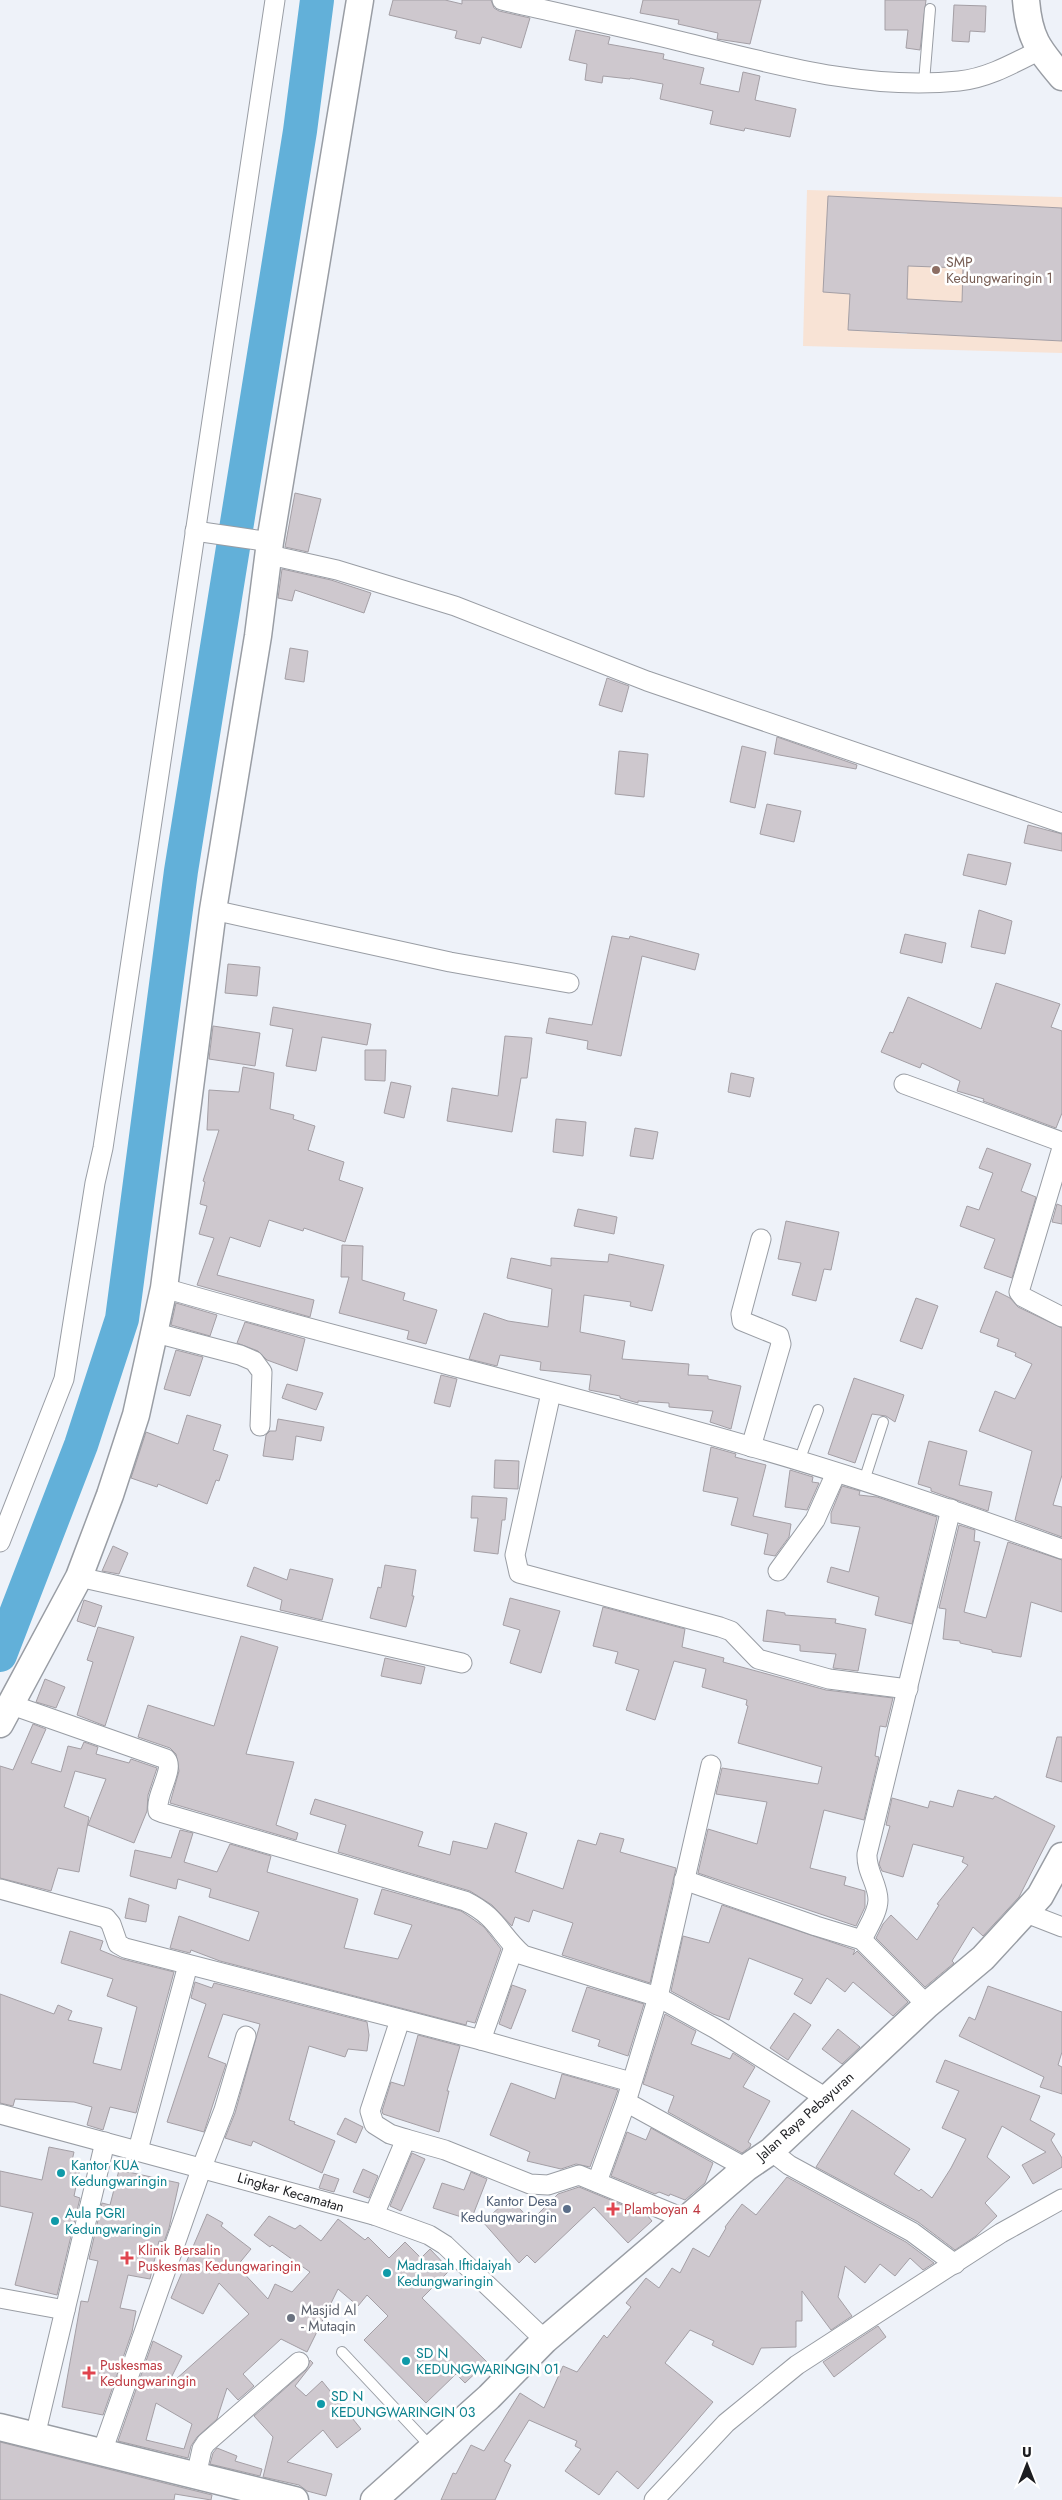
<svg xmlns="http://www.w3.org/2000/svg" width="1062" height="2500" viewBox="0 0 1062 2500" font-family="Jost,sans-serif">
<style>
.education{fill:#f8e3d5;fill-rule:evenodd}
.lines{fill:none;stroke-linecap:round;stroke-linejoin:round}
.river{stroke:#62b0d9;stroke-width:34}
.building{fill:#cec8ce;stroke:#a49fa5;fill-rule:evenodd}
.lane-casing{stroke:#999da4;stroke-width:12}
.street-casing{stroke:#999da4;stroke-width:21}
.secondary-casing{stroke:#999da4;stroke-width:29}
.lane{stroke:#fff;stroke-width:10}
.street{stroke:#fff;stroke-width:19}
.secondary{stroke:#fff;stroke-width:26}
.education-dot{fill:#8d6e63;stroke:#fff;stroke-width:2}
.culture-dot{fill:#0f9aa8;stroke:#fff;stroke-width:2}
.service-dot{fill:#5c6f8a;stroke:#fff;stroke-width:2}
.health-dot{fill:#e0444e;stroke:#fff;stroke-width:2}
.worship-dot{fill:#6b7280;stroke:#fff;stroke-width:2}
.labels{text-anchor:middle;stroke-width:5;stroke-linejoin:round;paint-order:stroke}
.education-label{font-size:14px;fill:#785e54;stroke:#fff;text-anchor:start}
.street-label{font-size:14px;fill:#1c1d20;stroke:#fff}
.culture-label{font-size:14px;fill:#0d838f;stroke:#fff;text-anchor:start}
.service-label{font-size:14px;fill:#4e5e75;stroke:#fff;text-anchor:end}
.health-label{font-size:14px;fill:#be3a42;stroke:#fff;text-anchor:start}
.worship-label{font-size:14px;fill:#5b616d;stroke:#fff;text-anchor:start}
</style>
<rect width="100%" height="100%" fill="#eef2f9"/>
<path class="education" d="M807,190L1062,197V208L1012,206L1062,277L959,335L1062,341V353L803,346ZM829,196L888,199L887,231ZM894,201L948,202L947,235ZM952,203L1008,205L1007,238ZM916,299L957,302L914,332ZM909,301L907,334L848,330Z"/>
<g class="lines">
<path class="river" d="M0,1655L81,1445L122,1319L181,871L300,131L317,0"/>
</g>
<g class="building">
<path d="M393,0H445L462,4V0H491L494,8L499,11L530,18L521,48L482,37L480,44L455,38L457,31L389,15Z"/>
<path d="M643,0H761L750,44L717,39L718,33L678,24L679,20L640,13Z"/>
<path d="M885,0H926L920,50L906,48L908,30H885Z"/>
<path d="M954,5L986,6L985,32L970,31L969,42L952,41Z"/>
<path d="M576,30L610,37L608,44L664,54L663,59L704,68L700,84L739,92L743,72L760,76L755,100L796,109L790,137L745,128L744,131L710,124L713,111L660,99L663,84L630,78V79L603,76L602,83L585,80L587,64L569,60Z"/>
<path d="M828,196L1062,208V341L848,330L850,294L823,292ZM908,266L963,268L962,302L907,299Z"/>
<path d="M295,493L321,499L308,552L285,547Z"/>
<path d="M282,569L331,580L371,593L364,613L295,590L292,601L278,598Z"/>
<path d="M290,648L308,651L304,682L285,679Z"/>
<path d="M607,678L629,686L622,712L599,705Z"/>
<path d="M777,737L857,765L856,769L774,754Z"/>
<path d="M742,746L766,752L755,808L730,802Z"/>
<path d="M619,751L648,754L644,797L615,794Z"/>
<path d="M767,804L801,811L794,842L760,834Z"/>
<path d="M1028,825L1062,834V851L1024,843Z"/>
<path d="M968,854L1011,863L1006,885L963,875Z"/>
<path d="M979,910L1012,921L1005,954L971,947Z"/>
<path d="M905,934L946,943L942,963L900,953Z"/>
<path d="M612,936L629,939L630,936L699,954L695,970L642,956L621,1056L587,1049L588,1041L546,1033L549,1018L592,1025Z"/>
<path d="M228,964L260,967L257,996L225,993Z"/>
<path d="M996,983L1060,1004L1051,1027L1062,1031V1113L1056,1128L983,1101L984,1099L957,1091L960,1081L922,1063L920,1068L881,1052L890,1032L893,1033L908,997L981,1029Z"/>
<path d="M273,1007L371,1024L367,1045L322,1037L316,1071L286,1066L293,1029L270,1025Z"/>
<path d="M213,1026L260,1033L255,1066L209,1059Z"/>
<path d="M505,1036L532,1038L527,1078H521L512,1132L447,1121L452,1088L498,1096Z"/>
<path d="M365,1050H386L385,1081L365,1080Z"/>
<path d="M243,1067L274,1073L270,1109L294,1115L293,1119L315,1126L308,1150L344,1162L339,1180L363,1188L345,1242L304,1228L303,1231L269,1220L260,1247L230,1237L217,1275L314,1300L310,1317L197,1285L214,1238L199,1234L207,1206L200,1204L205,1182L203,1181L219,1130H207L209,1090L239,1092Z"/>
<path d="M731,1073L754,1078L750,1097L728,1092Z"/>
<path d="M391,1082L411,1086L404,1118L384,1113Z"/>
<path d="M556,1119L586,1122L583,1156L553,1152Z"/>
<path d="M635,1128L658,1132L653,1159L630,1156Z"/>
<path d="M987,1148L1031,1164L1021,1191L1036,1197L1012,1278L984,1268L995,1239L960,1226L967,1206L979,1210L993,1173L979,1168Z"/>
<path d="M1057,1204L1062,1206V1224L1052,1222Z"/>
<path d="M578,1209L617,1217L614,1234L574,1226Z"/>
<path d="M786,1221L839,1232L831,1270L824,1269L816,1301L792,1295L801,1263L778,1259Z"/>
<path d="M342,1245L363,1246L362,1280L405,1293L403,1300L437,1310L426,1344L407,1339L409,1331L339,1313L349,1277H341Z"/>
<path d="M609,1254L664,1265L652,1311L630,1306L631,1302L584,1295L580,1332L625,1341L622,1359L689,1364L688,1375L708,1376V1379L741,1386L731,1429L710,1422L713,1411L669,1407V1403L638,1401V1403L620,1398V1396L589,1390L591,1375L540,1370L541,1362L500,1355L497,1366L469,1359L484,1313L508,1321L548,1327L552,1289L507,1278L511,1258L551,1266V1258L608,1262Z"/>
<path d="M996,1291L1010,1298L1018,1307L1062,1328V1475L1053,1505L1062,1507V1537L1015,1520L1032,1451L979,1431L995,1391L1015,1399L1032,1364L1015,1356L1016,1353L997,1346L999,1339L980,1332Z"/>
<path d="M916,1298L938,1306L922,1349L900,1341Z"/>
<path d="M176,1303L217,1315L210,1336L171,1325Z"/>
<path d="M245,1322L305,1339L297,1371L267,1360L258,1351L237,1343Z"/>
<path d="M176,1350L203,1357L190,1396L164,1389Z"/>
<path d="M441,1375L457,1379L450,1407L434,1403Z"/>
<path d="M854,1378L904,1395L895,1422L886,1416L872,1414L855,1463L828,1454Z"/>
<path d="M287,1384L323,1393L316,1410L282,1398Z"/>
<path d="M187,1415L221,1425L213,1450L228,1455L219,1481L216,1480L207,1504L158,1484L157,1487L131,1478L146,1432L178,1444Z"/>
<path d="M278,1419L324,1427L321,1441L296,1436L293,1460L263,1456L266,1435L270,1431H276Z"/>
<path d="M929,1441L967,1451L959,1485L992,1492L988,1511L931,1491V1488L918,1484Z"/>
<path d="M711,1447L736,1454L735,1457L766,1465L753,1516L791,1524L789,1537L775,1556L764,1554L768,1534L731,1525L738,1498L703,1491Z"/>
<path d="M495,1460L519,1461L518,1489L494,1488Z"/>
<path d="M790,1470L813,1477L812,1482L819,1483L807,1510L785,1507Z"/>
<path d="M842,1486L860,1491L859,1495L877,1497L937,1517L912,1624L875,1615L879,1597L827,1582L831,1567L849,1572L860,1527L831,1523V1513Z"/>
<path d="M472,1496L507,1498L505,1520H502L498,1554L474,1551L478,1518H471Z"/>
<path d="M959,1525L975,1530L974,1541L980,1542L964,1612L986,1618L1008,1542L1062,1560V1612L1031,1602L1021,1657L992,1652V1650L960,1643V1641L943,1639L946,1609L939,1608Z"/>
<path d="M113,1546L128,1553L119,1574L102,1571Z"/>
<path d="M385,1565L416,1570L412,1596H414L406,1627L370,1618L378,1587L381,1588Z"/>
<path d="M254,1567L287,1580L290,1569L333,1579L322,1620L280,1610L282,1600L247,1586Z"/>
<path d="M510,1598L560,1611L541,1673L510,1663L520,1630L503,1625Z"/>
<path d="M84,1600L102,1606L95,1627L77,1621Z"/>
<path d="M603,1607L685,1629L682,1647L724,1658L723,1662L826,1690L893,1698L886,1727L880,1726L875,1756L879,1757L864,1820L824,1810L810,1868L846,1877L844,1885L865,1891V1907L856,1926L698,1873L708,1829L757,1844L767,1802L716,1794L722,1768L818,1784L822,1767L738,1743L748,1706L746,1705L747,1700L702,1687L706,1669L674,1661L655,1720L626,1710L639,1670L615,1663L618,1652L593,1646Z"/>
<path d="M767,1610L785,1613V1615L836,1619L835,1623L866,1629L858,1671L833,1668L836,1654L800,1651V1645L763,1641Z"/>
<path d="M98,1627L134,1637L105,1726L77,1715L93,1662L87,1660Z"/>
<path d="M241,1636L278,1647L246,1754L294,1762L276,1825L298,1833L296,1840L170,1803L179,1771L176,1754L170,1748L138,1737L148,1705L214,1726Z"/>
<path d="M385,1658L425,1667L421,1684L381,1676Z"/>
<path d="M45,1679L65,1687L56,1708L36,1702Z"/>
<path d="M33,1724L46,1729L31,1763L61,1772L68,1746L81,1749L84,1742L98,1747L96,1754L129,1763L131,1759L157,1768L148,1795L147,1811L134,1843L88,1825L106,1779L75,1771L64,1807L89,1817L79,1872L58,1868L51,1891L0,1878V1766L13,1770Z"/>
<path d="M1057,1737H1062V1782L1046,1777Z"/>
<path d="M958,1790L993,1799L995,1796L1055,1826L1019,1897L983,1936L973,1927L952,1961L954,1963L925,1987L876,1938L883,1924L891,1915L917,1940L939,1905L937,1904L968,1865L962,1862L964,1857L913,1844L903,1877L882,1871L879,1864L890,1826L886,1825L892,1798L928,1808L930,1801L953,1807Z"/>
<path d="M315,1799L423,1832L418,1846L450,1855L453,1841L487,1849L495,1823L527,1833L515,1872L563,1889L578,1840L596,1845L600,1833L624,1839L620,1852L676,1868L650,1983L562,1955L573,1923L533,1910L529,1922L515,1917L512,1926L492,1905L470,1891L338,1852L346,1825L310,1814Z"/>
<path d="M180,1830L193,1833L184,1862L217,1872L230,1844L271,1856L267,1872L358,1899L344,1948L398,1959L412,1925L374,1914L382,1889L461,1911L470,1917L484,1927L501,1949L475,2023L467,2021L466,2025L220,1961L191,1950L190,1953L170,1948L179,1916L249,1941L259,1912L209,1897L211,1889L178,1879L176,1889L130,1876L135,1850L171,1858Z"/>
<path d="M129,1898L149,1905L146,1922L125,1918Z"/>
<path d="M722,1905L855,1950L853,1955L857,1951L908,2002L893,2016L853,1982L845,1992L827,1978L811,2004L794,1994L803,1979L749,1958L729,2020L713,2014L671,1991L683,1936L709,1943Z"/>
<path d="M70,1931L103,1941L100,1950L122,1959L174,1972L136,2113L110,2107L103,2130L87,2125L92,2107L74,2102L15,2099L13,2106L0,2103V1994L54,2014L58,2005L72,2011L68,2020L102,2028L93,2063L121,2070L137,2007L107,1996L113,1979L61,1963Z"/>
<path d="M195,1982L212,1988L214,1983L367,2022L369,2035L367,2051L348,2049L345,2057L309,2046L289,2120L295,2122L294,2124L335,2141L322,2173L253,2141L251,2146L225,2138L235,2113L260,2024L223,2014L208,2057L226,2064L204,2132L167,2122L206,2004L191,1998Z"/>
<path d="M512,1985L526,1990L511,2029L499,2024Z"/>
<path d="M988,1986L1062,2012V2052L1058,2065L1062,2067V2094L1040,2087L1044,2077L959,2036L969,2017L975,2020Z"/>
<path d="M587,1987L644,2004L628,2056L598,2046L600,2040L572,2031Z"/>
<path d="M794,2013L811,2025L788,2060L770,2048Z"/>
<path d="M665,2014L696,2031L691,2044L730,2059L733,2053L755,2067L743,2087L770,2101L748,2142L751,2144L750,2147L742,2153L668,2112L674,2096L643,2084Z"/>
<path d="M838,2029L860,2047L842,2064L822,2049Z"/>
<path d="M418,2035L460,2046L447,2091H449L439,2132L383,2114L382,2111L391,2082L404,2086Z"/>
<path d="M945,2060L1040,2096L1030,2120L1055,2134L1051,2140L1062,2158V2167L1033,2184L1022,2165L1046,2152L1002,2126L987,2157L1010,2177L985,2203L997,2216L976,2236L955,2250L918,2222L816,2167L852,2110L910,2149L894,2174L919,2191L921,2189L932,2198L951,2168L966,2139L942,2128L959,2091L936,2082Z"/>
<path d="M562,2074L618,2090L590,2167L576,2164L561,2169L527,2161L530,2152L490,2135L511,2083L555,2099Z"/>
<path d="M345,2118L363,2127L356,2143L337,2134Z"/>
<path d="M651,2128L713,2163L705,2183L685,2200L670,2194L669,2196L659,2192L655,2194L611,2176L627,2132L646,2140Z"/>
<path d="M49,2147L74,2152L71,2165L80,2168L74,2196L80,2198L57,2295L15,2285L33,2213L0,2206V2171L42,2180Z"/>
<path d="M412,2153L425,2159L401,2211L390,2206Z"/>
<path d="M363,2169L378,2176L369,2198L353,2192Z"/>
<path d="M119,2170L179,2183L169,2228L164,2242L159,2241L150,2279L128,2275L120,2308L136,2311L132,2332L103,2415L62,2407L81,2301L88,2302L98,2261L89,2259L102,2203L110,2205Z"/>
<path d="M471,2172L487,2179L471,2220L433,2208L442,2183L464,2190Z"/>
<path d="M324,2174L339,2179L334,2192L319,2188Z"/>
<path d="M787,2177L906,2242L934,2263L923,2270L910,2258L895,2276L880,2264L865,2283L845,2266L838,2297L852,2316L831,2330L802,2291V2321H796V2347L761,2348L753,2365L712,2345L714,2341L690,2330L665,2363L713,2402L638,2489L617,2471L599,2495L565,2471L581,2449L575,2446L577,2441L529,2420L504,2461L511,2465L495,2500H441L453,2473L456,2474L471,2445L484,2451L520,2393L544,2408L563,2366L577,2372L604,2335L607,2338L631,2307L626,2303L646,2278L659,2288L672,2268L680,2273L693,2248L709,2257L726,2228L725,2227L742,2204L756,2215Z"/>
<path d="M579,2187L647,2215L652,2221L628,2243L594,2207L535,2263L527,2255L519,2263L483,2222L510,2198L531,2221L558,2194Z"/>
<path d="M207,2214L223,2223L221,2226L251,2249L237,2266L268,2299L275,2284L292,2292L310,2272L272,2245L270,2247L254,2235L269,2216L295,2229L300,2225L321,2241L338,2219L365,2240L368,2237L389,2258L405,2242L421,2258L430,2249L450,2270L422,2298L487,2362L465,2383L456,2374L426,2403L364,2340L388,2316L367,2295L358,2306L338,2289L307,2352L281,2339L243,2374L254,2386L238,2400L227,2388L217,2419L197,2437L191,2446L188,2458L118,2441L153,2341L182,2356L166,2388L249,2314L219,2283L203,2314L171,2298ZM156,2403L192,2424L184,2449L146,2440Z"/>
<path d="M878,2326L886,2337L834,2377L823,2362Z"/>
<path d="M310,2360L313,2363L295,2386L306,2396L322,2381L361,2429L337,2448L323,2430L287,2462L332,2474L326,2496L307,2491L299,2485L263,2477L273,2437L254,2416L306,2370Z"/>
<path d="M0,2442L212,2495L211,2500L175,2494L174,2500H0Z"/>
<path d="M217,2448L237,2456L235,2461L262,2469L260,2476L210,2464L213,2453Z"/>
</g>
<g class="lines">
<defs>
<g id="lane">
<path d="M924,82L930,9"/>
<path d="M799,1461L818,1410"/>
<path d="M864,1481L883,1422"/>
<path d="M342,2352L431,2447"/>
</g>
<g id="street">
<path d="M502,0C561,14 620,26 679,41C770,63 864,91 959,81C988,78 1014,63 1040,50"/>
<path d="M195,531L270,542"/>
<path d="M270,555L337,570L455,606L647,681L1062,823"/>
<path d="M213,910L450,962L569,983"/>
<path d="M904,1084L1062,1142"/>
<path d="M1062,1148L1019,1292L1023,1297L1062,1317"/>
<path d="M164,1288C358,1344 555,1390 749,1446C855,1476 959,1512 1062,1549"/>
<path d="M156,1333L240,1355L254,1361L262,1372L260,1426"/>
<path d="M551,1393L515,1555L519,1573L720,1627L731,1631L758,1659L829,1679L908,1689"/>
<path d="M751,1447L781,1344L779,1336L742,1321L741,1314L761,1239"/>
<path d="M0,1542L64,1379L95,1183L103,1148L275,0"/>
<path d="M778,1571L815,1520L836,1473"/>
<path d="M79,1577L462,1663"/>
<path d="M12,1705L166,1759C175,1769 155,1795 158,1811L163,1813L465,1901C498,1917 499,1934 523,1955L658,1997L716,2029L826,2098"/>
<path d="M684,1880L816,1926L862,1940L927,2005"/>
<path d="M0,1889L106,1918L111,1924L118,1944L125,1948L481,2040L631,2082"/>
<path d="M1026,1913L1062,1927"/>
<path d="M862,1940C867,1928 878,1913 878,1900C878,1884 866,1871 867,1854L951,1509"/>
<path d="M400,2020L370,2111L374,2124L390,2134L406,2139"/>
<path d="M481,2040L514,1947"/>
<path d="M626,2102L746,2168"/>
<path d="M0,2114L374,2215L429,2235L445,2245L545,2340"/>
<path d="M138,2150L188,1965"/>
<path d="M771,2151L789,2165L912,2232L955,2264"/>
<path d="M597,2182L626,2102L658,1997L711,1765"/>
<path d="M374,2215L406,2139L445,2150L530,2184L548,2185L579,2175L688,2220"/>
<path d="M0,2298L65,2310"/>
<path d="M35,2436L105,2142"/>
<path d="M102,2452L202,2167L224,2110L246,2036"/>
<path d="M196,2476L202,2449L206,2443L299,2362"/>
<path d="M654,2500L726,2423L797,2365L1001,2233L1062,2199"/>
</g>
<g id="secondary">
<path d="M1026,0C1029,38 1038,49 1062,77"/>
<path d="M0,1724L79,1577L110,1495L136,1415L164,1288L213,910L258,636L270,542L360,0"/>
<path d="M0,2427L295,2500"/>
<path d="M374,2500L489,2397L545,2340L746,2168L771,2151L927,2005L983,1958L1040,1896L1062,1856"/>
</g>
</defs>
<use href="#lane" class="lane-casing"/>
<use href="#street" class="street-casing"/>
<use href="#secondary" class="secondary-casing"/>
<use href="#lane" class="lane"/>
<use href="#street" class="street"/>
<use href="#secondary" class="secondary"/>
</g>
<circle class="education-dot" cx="936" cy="270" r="5"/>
<g class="culture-dot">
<circle cx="61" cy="2173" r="5"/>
<circle cx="55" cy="2221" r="5"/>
<circle cx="387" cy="2273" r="5"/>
<circle cx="406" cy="2361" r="5"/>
<circle cx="321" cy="2404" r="5"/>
</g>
<circle class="service-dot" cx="567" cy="2209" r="5"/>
<g class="health-dot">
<path d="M610.5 2201.5h5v5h5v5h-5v5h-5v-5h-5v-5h5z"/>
<path d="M124.5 2250.5h5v5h5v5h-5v5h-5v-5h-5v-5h5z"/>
<path d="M86.5 2365.5h5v5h5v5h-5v5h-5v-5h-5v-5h5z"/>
</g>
<circle class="worship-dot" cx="291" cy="2318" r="5"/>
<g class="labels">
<g class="education-label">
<text x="946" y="267">SMP<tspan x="946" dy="16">Kedungwaringin 1</tspan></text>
</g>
<g class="street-label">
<text transform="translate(805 2116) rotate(-42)" y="5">Jalan Raya Pebayuran</text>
<text transform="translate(291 2192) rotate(16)" y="5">Lingkar Kecamatan</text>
</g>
<g class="culture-label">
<text x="71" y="2170">Kantor KUA<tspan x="71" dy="16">Kedungwaringin</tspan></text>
<text x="65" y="2218">Aula PGRI<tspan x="65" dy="16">Kedungwaringin</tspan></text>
<text x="397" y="2270">Madrasah Iftidaiyah<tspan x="397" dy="16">Kedungwaringin</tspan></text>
<text x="416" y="2358">SD N<tspan x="416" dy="16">KEDUNGWARINGIN 01</tspan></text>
<text x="331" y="2401">SD N<tspan x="331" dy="16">KEDUNGWARINGIN 03</tspan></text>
</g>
<g class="service-label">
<text x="557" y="2206">Kantor Desa<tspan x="557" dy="16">Kedungwaringin</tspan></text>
</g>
<g class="health-label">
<text x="624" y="2214">Plamboyan 4</text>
<text x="138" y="2255">Klinik Bersalin<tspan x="138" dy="16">Puskesmas Kedungwaringin</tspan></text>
<text x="100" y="2370">Puskesmas<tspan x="100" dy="16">Kedungwaringin</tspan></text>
</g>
<g class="worship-label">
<text x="301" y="2315">Masjid Al<tspan x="301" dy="16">- Mutaqin</tspan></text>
</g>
</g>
<g transform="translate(1027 2465)" stroke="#ffffff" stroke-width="4" paint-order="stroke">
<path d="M0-4L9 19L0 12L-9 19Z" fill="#1c1d20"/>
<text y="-8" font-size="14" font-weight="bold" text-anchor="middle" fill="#1c1d20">U</text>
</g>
</svg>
